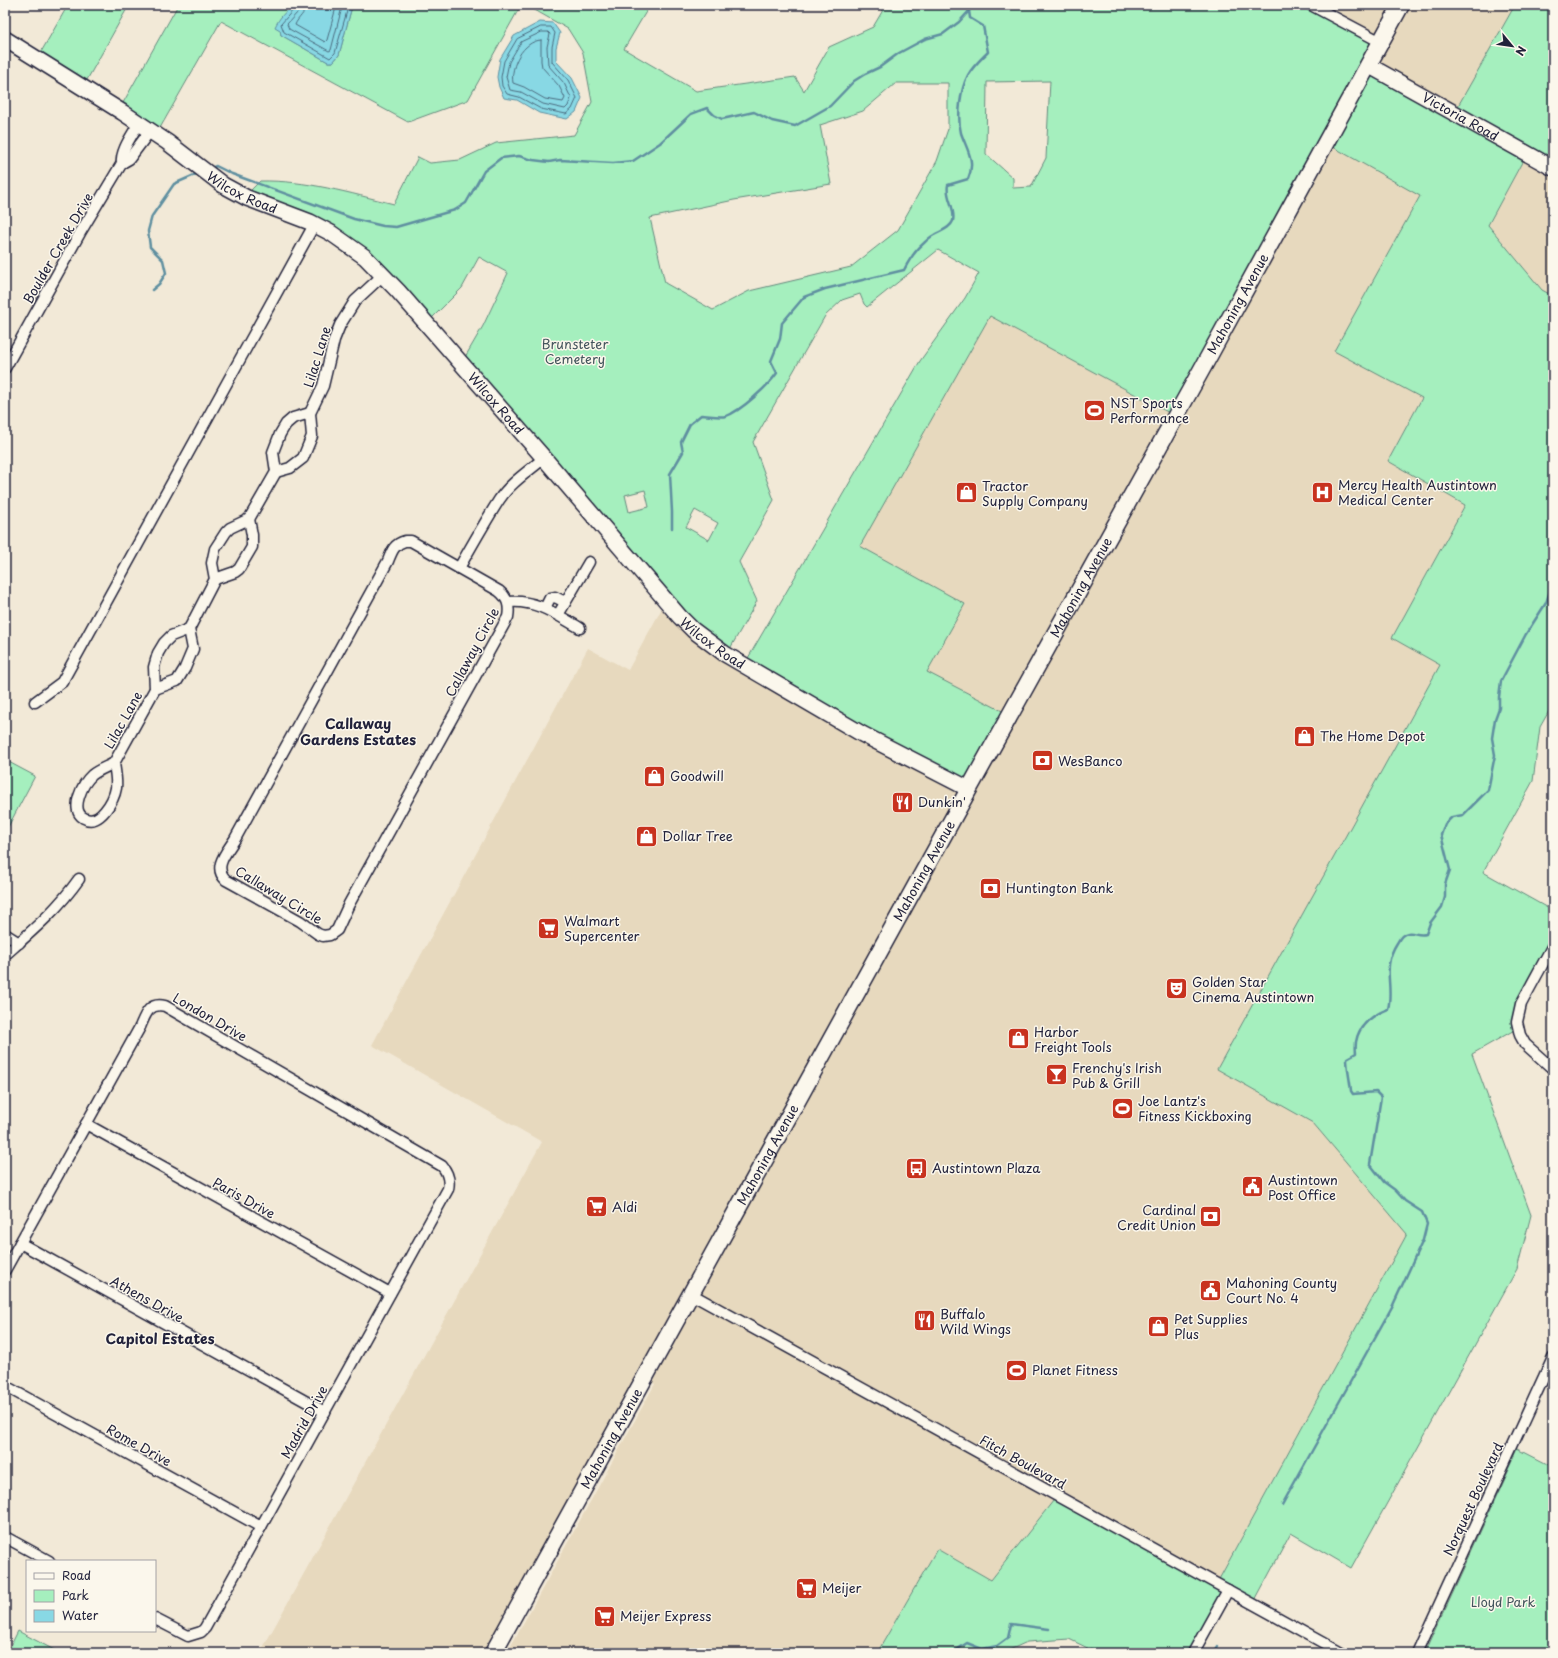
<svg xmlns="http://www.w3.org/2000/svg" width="1558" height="1658" viewBox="0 0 1558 1658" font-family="'Playpen Sans',sans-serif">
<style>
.built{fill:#e7d9be}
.green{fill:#a5efbe;stroke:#64887c;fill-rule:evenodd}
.water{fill:#88d8e4;stroke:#5f8fa0}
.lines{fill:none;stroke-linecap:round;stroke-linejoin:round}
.shore{stroke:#4b6b7f;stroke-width:1}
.stream{stroke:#5f8fa0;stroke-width:2.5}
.street-casing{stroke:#22223b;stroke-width:13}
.secondary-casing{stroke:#22223b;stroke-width:18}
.primary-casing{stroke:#22223b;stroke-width:19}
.street{stroke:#fbf7ec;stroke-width:10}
.secondary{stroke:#fbf7ec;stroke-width:15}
.primary{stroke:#fbf7ec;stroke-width:16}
.labels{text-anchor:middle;stroke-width:3;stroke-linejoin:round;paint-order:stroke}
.street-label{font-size:13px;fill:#22223b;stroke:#fbf7ec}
.park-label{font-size:13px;fill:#43555c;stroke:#fbf7ec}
.poi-label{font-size:13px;fill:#22223b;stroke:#fbf7ec;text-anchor:start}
.neighbourhood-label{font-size:14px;font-weight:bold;fill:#22223b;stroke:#fbf7ec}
</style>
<rect width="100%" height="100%" fill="#f2e9d7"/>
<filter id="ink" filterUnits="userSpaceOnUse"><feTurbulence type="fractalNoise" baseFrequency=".025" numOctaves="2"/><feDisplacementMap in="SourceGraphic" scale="8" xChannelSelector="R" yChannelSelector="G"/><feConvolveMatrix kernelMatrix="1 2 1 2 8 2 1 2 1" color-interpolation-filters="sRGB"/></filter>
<g filter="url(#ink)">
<g class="built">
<path d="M1311,5H1515L1455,113L1422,398L1388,461L1465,505L1392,638L1440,665L1217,1069L1313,1123L1407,1234L1216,1584L1057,1496L991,1580L937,1549L877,1653H507L655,1384L645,1378L493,1653H260L542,1142L372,1045L588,648L628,670L666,601L744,665L927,672L824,527L920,361L956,310Z"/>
<path d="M1527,153L1553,168V296L1542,290L1488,225Z"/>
</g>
<g class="green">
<path d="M68,5H129L83,87L37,59Z"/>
<path d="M178,5H293C284,13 278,23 281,35L328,62H333L339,55L351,10L349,5H521L468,100L408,122L221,21L156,135L119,110Z"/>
<path d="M526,5H643L647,10L624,49L696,91L795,77L804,91L829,47L873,27L886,5H1311L1381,42L1368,64L1454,113L1515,5H1553V168L1527,153L1488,225L1542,290L1553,296V704L1540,727L1533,781L1483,872L1553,911V945L1521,1004L1518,1028L1472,1054L1531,1215L1517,1269L1351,1568L1291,1533L1253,1604L1228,1590L1193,1653H1098L1069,1639L1027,1642L1003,1653H877L937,1549L991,1580L1057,1496L1217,1583L1407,1234L1313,1123L1217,1069L1440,665L1392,638L1465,505L1388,461L1422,398L1334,351L1420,196L1326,143L1175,416L990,316L860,546L965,604L927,672L1010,715L969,789L744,665L920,361L965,298L979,273L938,250L867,307L864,304L860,294L842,300L825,316L753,442L774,500L739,562L757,601L727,654L709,642L461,364L483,326L508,273L479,257L462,288L426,324L365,257L244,197L260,181C306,180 349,193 394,204L418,157L430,163L460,160L496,143L574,135L592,102L583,53L568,29ZM1050,81L1046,158L1031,187L1013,188V178L986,154L987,82ZM896,83H948V129L937,161L898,230L851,267L749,291L713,310L665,283L650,218L734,200L831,184L820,125L863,111ZM645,490L649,507L629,512L625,495ZM695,510L718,523L709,540L686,527Z"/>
<path d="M5,760L35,776L8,827L5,826Z"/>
<path d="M1518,1449L1553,1467V1653H1425Z"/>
<path d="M18,1631L60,1653H7Z"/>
</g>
<g class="water">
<path d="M293,5H349L351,10L339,55L333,62H328L281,35L280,30L275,27C279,18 285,12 293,5Z"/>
<path d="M540,22L553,23L560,33L556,48V61L572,78L582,98L576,112L567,119L539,113L517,100L504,98L499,87L497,77L500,59L514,36Z"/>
</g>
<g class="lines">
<g class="shore">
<path d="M295,5L294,9L281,24L284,32L330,58L335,53L347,11L346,5"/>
<path d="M300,5L298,12L287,24L289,29L329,51L331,50L341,11V5"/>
<path d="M306,5C305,15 298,17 295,25L325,42L327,40L335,11V5"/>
<path d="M541,27H551L555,33L552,47V62L568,80L577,98L572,109L566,114L541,109L519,97L507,94L502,86L501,77L504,61L517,39Z"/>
<path d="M542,32H548L550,34L547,47L548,65L564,83L571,98L568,106L565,109L543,104L521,92L510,90L506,77L509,62L521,42Z"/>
<path d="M541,40V61L542,67L559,86L565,98L563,102L545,99L524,87L513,83C510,66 523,41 541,40Z"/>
</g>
<g class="stream">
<path d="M209,169L216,166L232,174L354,219L383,226L396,227L455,210L466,203L484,171L501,158L519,156L533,160L549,162L560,160L613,163L633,161L660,143L691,114L707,108L714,115L722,119L754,112L772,121L795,126L830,106L854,81L865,74L880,67L899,53L925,39L943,34L959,22L969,11L970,5"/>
<path d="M152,290L159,284L166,273L163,260L150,247L148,231L152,216L174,184L199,173"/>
<path d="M672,528V512L670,474L683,452L681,442L690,424L701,415C708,415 719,418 726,416C741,411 768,386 777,373L771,361L780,339L782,323L804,297L825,289L904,270C909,260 916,250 924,243C927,240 930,237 934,235C940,231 950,229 953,221C956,208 945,197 948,185L968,179C976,161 967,150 961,133C957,116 960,90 968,75C973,66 981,59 988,52L983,26L970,18L969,11"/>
<path d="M1282,1505L1393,1305L1423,1240L1427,1224L1422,1212L1405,1201L1395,1190L1384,1182L1370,1164L1381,1097L1376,1092L1353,1094L1351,1091C1350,1080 1347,1069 1347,1058L1356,1053C1353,1030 1368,1017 1388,1009C1394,985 1381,968 1397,943C1400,938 1402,934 1408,933C1414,932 1418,936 1426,934L1430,923L1442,907L1445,897V884L1450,870L1441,835L1445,824L1452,817L1463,815L1488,790L1495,755L1492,738L1495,719L1499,708V697L1501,681L1526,634L1546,603L1553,582"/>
<path d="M952,1653L967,1643L982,1649L997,1646L1008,1638L1011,1624L1049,1629"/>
<path d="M1214,1653L1218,1646"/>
</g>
<defs>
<g id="street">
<path d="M1311,5L1381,42"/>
<path d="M122,163C120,151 133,134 139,123"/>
<path d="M5,368L80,233L122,163L129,159L150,131"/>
<path d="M276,472L290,468L303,458L312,436L310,413L323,386L334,340L340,325L355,301L383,275"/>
<path d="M405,541H411L499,591C508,598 510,606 508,617L349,904L337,930L330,935L323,936L318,934L300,921L226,880C212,867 227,852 235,839L388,561C392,551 394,544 405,541Z"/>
<path d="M459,568C472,545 485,522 499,500C510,483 529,471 544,458"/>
<path d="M215,579L235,572L239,569L252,547V535L249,519"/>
<path d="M508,602C536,599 557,615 580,628"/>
<path d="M545,608L550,598L555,597L565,602"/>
<path d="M558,615L589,562"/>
<path d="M155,689L177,681L185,668L193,649L189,629L215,579L212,563L215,549L226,532L230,528L249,519L276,472L273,452L280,434L286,424L293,418L310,413"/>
<path d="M35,702L62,682L314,225"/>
<path d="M114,763L155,689L154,667L158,653L164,643L171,636L189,629"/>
<path d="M114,763C115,771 117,780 116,788C114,800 99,827 84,818C69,810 83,783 92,775C98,770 107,767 114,763Z"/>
<path d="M5,934L19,943"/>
<path d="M1553,945L1521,1004L1517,1022L1520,1035L1525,1044L1553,1069"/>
<path d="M5,955C33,930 57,910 79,879"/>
<path d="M86,1124L390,1293"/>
<path d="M20,1243L325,1412"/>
<path d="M5,1270L140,1027C145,1015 149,1002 165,1006L442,1166C448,1173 450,1180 448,1189L205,1628L201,1632L188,1636L155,1619"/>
<path d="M691,1294L1342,1653"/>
<path d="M5,1386L261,1527"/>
<path d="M5,1537L49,1561"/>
<path d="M1193,1653L1228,1590"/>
<path d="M1417,1653L1553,1357"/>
</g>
<g id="secondary">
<path id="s1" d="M5,39L122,112L167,142L223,185L247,198L310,222L331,233L365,257L398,291L544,458L680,617L693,630L725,654L862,734L969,789"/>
<path id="s2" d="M1368,65L1553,168"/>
</g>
<g id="primary">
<path id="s3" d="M493,1653L969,789L1203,367L1401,5"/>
</g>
</defs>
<use href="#street" class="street-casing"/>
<use href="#secondary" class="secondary-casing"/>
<use href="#primary" class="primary-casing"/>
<use href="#street" class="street"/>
<use href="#secondary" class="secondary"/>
<use href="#primary" class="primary"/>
</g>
</g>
<defs>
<symbol id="stadium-square" viewBox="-11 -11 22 22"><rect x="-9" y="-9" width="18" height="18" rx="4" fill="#c8321e" stroke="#fbf7ec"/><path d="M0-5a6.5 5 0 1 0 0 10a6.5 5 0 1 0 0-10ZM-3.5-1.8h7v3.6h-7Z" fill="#fff"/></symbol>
<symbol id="hospital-square" viewBox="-11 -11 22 22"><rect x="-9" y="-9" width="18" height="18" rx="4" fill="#c8321e" stroke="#fbf7ec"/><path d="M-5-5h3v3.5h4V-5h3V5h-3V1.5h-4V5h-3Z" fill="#fff"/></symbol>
<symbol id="shop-square" viewBox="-11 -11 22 22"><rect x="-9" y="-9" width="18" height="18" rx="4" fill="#c8321e" stroke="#fbf7ec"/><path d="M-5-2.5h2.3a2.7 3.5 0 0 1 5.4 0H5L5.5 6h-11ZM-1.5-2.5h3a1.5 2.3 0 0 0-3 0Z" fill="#fff"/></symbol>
<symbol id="bank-square" viewBox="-11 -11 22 22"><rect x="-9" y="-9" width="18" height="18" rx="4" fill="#c8321e" stroke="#fbf7ec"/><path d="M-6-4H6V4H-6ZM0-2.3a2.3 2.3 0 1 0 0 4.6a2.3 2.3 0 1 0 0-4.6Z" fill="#fff"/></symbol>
<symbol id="restaurant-square" viewBox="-11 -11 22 22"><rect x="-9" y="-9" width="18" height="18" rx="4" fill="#c8321e" stroke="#fbf7ec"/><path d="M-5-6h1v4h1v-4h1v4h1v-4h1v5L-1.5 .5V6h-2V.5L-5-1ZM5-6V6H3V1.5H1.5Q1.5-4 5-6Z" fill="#fff"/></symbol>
<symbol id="supermarket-square" viewBox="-11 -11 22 22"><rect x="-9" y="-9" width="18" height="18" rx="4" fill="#c8321e" stroke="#fbf7ec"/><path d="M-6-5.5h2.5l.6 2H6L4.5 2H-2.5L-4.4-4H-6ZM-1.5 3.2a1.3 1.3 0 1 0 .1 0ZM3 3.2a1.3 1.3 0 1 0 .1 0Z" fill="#fff"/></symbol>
<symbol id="theatre-square" viewBox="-11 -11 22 22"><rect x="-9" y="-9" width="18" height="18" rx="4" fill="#c8321e" stroke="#fbf7ec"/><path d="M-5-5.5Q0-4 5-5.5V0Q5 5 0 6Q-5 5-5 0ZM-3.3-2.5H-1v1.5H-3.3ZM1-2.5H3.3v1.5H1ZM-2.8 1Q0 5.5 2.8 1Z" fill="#fff"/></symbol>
<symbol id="bar-square" viewBox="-11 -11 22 22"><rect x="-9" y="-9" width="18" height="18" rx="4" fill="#c8321e" stroke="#fbf7ec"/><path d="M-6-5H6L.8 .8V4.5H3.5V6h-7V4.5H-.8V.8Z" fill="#fff"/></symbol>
<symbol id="bus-square" viewBox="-11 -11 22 22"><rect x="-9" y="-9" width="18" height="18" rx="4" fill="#c8321e" stroke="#fbf7ec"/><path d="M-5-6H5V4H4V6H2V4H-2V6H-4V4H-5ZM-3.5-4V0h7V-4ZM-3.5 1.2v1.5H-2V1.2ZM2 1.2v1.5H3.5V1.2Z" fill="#fff"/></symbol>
<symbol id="civic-square" viewBox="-11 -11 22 22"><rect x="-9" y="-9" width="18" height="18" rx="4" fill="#c8321e" stroke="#fbf7ec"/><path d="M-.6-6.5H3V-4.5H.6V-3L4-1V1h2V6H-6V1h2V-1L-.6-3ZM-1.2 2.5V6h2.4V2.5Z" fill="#fff"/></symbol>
</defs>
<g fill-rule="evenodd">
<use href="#stadium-square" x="1082" y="398" width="25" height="25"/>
<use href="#hospital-square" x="1310" y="480" width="25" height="25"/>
<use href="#shop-square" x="954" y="480" width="25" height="25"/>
<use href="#shop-square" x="1292" y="724" width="25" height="25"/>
<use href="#bank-square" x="1030" y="748" width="25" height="25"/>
<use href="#shop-square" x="642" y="764" width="25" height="25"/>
<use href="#restaurant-square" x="890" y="790" width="25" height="25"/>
<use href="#shop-square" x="634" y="824" width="25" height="25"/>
<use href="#bank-square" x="978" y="876" width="25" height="25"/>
<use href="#supermarket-square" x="536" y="916" width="25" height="25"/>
<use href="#theatre-square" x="1164" y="976" width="25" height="25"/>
<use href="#shop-square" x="1006" y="1026" width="25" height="25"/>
<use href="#bar-square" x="1044" y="1062" width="25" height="25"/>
<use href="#stadium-square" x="1110" y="1096" width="25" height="25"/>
<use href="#bus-square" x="904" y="1156" width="25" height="25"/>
<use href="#civic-square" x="1240" y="1174" width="25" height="25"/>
<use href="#supermarket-square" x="584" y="1194" width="25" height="25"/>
<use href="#bank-square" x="1198" y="1204" width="25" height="25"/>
<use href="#civic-square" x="1198" y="1278" width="25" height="25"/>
<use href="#restaurant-square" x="912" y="1308" width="25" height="25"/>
<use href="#shop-square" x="1146" y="1314" width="25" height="25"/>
<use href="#stadium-square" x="1004" y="1358" width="25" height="25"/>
<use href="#supermarket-square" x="794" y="1576" width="25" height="25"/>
<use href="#supermarket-square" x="592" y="1604" width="25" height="25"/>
</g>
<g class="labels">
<g class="street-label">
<text dy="5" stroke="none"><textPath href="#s2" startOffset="106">Victoria Road</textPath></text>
<text dy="5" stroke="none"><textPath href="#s1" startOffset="283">Wilcox Road</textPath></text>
<text transform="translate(58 248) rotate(-60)" y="5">Boulder Creek Drive</text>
<text dy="5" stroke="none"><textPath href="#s3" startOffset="1541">Mahoning Avenue</textPath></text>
<text transform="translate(317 357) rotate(-73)" y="5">Lilac Lane</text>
<text dy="5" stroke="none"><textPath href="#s1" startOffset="619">Wilcox Road</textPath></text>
<text dy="5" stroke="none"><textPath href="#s3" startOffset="1217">Mahoning Avenue</textPath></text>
<text dy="5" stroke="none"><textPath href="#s1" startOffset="943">Wilcox Road</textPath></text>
<text transform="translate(472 652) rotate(-62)" y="5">Callaway Circle</text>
<text transform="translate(123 720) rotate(-61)" y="5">Lilac Lane</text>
<text dy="5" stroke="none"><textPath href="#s3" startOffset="893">Mahoning Avenue</textPath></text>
<text transform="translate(279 895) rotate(31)" y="5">Callaway Circle</text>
<text transform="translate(210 1017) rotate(30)" y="5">London Drive</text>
<text dy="5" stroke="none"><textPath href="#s3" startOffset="569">Mahoning Avenue</textPath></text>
<text transform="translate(244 1198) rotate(29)" y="5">Paris Drive</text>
<text transform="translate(147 1299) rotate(29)" y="5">Athens Drive</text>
<text transform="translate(304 1422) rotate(-61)" y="5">Madrid Drive</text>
<text dy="5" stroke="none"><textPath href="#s3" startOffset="245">Mahoning Avenue</textPath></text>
<text transform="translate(139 1445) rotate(29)" y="5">Rome Drive</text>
<text transform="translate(1023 1462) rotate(29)" y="5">Fitch Boulevard</text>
<text transform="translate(1473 1499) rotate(-65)" y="5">Norquest Boulevard</text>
</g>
<g class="park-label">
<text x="575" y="349">Brunsteter<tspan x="575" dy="15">Cemetery</tspan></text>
<text x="1503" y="1607">Lloyd Park</text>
</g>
<g class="poi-label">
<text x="1110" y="408">NST Sports<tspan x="1110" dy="15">Performance</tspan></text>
<text x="1338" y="490">Mercy Health Austintown<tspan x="1338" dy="15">Medical Center</tspan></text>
<text x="982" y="491">Tractor<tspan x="982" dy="15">Supply Company</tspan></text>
<text x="1320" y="741">The Home Depot</text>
<text x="1058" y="766">WesBanco</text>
<text x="670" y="781">Goodwill</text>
<text x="918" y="807">Dunkin'</text>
<text x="662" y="841">Dollar Tree</text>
<text x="1006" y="893">Huntington Bank</text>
<text x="564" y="926">Walmart<tspan x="564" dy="15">Supercenter</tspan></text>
<text x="1192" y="987">Golden Star<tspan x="1192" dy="15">Cinema Austintown</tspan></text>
<text x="1034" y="1037">Harbor<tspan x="1034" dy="15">Freight Tools</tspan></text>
<text x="1072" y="1073">Frenchy's Irish<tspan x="1072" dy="15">Pub &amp; Grill</tspan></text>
<text x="1138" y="1106">Joe Lantz's<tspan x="1138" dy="15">Fitness Kickboxing</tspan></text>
<text x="932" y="1173">Austintown Plaza</text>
<text x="1268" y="1185">Austintown<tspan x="1268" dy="15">Post Office</tspan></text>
<text x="612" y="1212">Aldi</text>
<text x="1196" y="1215" text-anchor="end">Cardinal<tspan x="1196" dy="15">Credit Union</tspan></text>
<text x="1226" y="1288">Mahoning County<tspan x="1226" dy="15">Court No. 4</tspan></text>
<text x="940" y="1319">Buffalo<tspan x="940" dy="15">Wild Wings</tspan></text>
<text x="1174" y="1324">Pet Supplies<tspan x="1174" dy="15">Plus</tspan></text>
<text x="1032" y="1375">Planet Fitness</text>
<text x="822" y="1593">Meijer</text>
<text x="620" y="1621">Meijer Express</text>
</g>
<g class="neighbourhood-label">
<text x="358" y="729">Callaway<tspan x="358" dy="16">Gardens Estates</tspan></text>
<text x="160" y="1344">Capitol Estates</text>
</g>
</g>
<rect width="1558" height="1658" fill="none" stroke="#fbf7ec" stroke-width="20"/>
<rect x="10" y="10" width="1538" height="1638" fill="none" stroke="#22223b" stroke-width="1.5" filter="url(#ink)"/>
<rect x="26" y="1560" width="130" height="72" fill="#fbf7ec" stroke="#a4a2a5"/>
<rect x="34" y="1573" width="20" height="6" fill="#fbf7ec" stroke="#a4a2a5"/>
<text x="62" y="1580" font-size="12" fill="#22223b">Road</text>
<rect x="34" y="1590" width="20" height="12" fill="#a5efbe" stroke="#a4a2a5"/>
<text x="62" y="1600" font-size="12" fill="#22223b">Park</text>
<rect x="34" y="1610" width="20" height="12" fill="#88d8e4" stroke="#a4a2a5"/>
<text x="62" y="1620" font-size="12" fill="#22223b">Water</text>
<g transform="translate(1512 46) rotate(119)" stroke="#fbf7ec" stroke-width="3" paint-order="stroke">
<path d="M0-3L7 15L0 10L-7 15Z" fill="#22223b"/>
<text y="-6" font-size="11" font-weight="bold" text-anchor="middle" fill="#22223b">N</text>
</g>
</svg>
